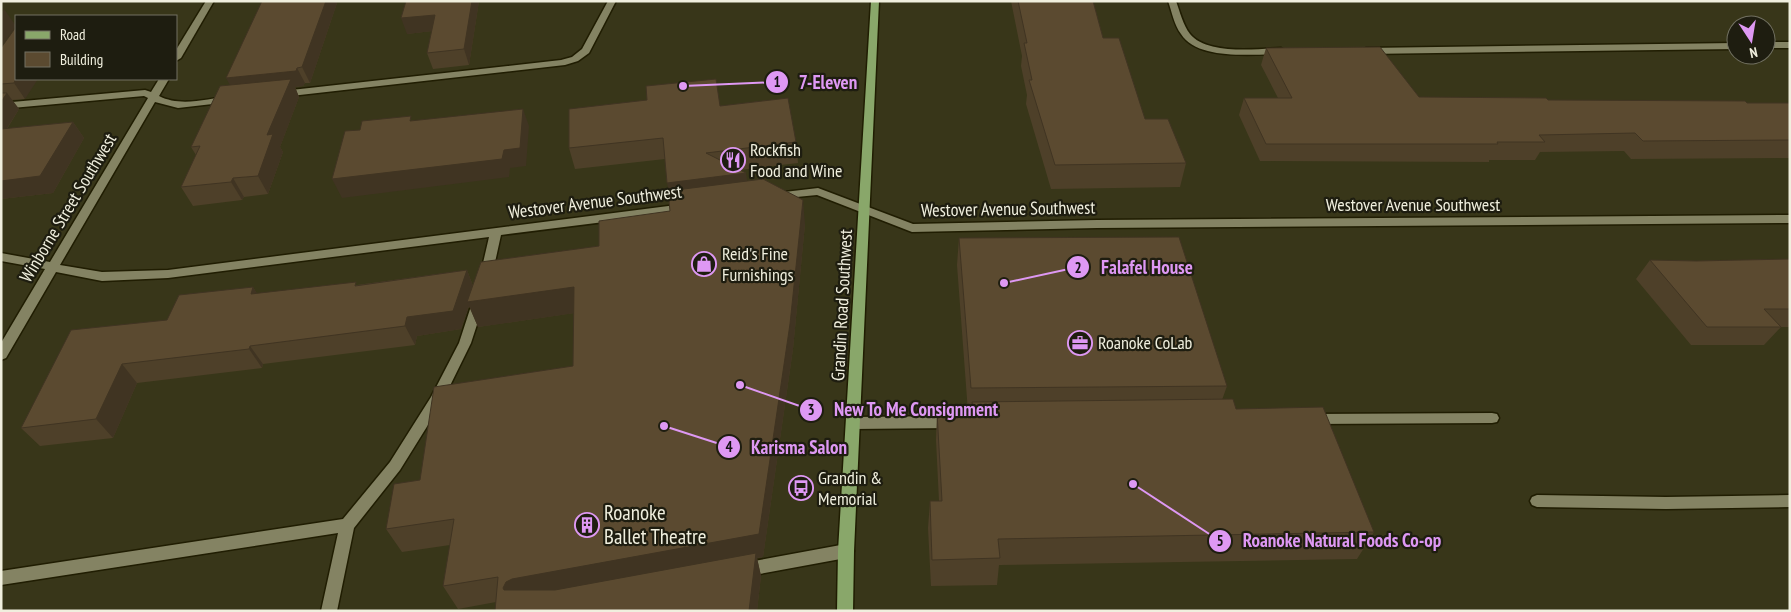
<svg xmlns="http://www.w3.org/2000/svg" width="1791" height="612" viewBox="0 0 1791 612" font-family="'PT Sans Narrow',sans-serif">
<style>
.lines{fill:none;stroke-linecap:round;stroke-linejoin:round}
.minor-casing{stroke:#201d02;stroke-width:3}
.major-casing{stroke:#201d02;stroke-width:3}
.minor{fill:#848363;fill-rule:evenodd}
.major{fill:#89a76a;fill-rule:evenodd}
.wall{fill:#4e4029}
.shaded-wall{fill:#403422}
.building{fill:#5b4a30;stroke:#403422}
.labels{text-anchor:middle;stroke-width:4.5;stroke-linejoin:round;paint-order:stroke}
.poi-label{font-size:18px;fill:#f0efde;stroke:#1e1d10;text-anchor:start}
.street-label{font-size:18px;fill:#f0efde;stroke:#1e1d10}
.near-poi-label{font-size:21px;fill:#f0efde;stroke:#1e1d10;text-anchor:start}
.leader{fill:none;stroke:#de98f3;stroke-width:2}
.callout-dot{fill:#de98f3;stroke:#1e1d10;stroke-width:2}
.mark-label{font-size:15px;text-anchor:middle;font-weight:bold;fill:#111}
.callout-label{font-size:19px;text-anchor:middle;font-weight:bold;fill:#de98f3;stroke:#1e1d10;stroke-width:4.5;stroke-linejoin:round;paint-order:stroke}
</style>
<rect width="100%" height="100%" fill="#383619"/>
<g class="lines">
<defs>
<g id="minor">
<path d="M206,1H214L181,58L176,61V50Z"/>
<path d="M608,1H616L589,53L578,61L565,65L282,97L277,94L282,91L561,60L572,57L582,49Z"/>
<path d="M1168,1H1176C1180,12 1183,25 1190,34C1207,55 1256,49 1281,48L1286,51L1281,54C1253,54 1198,61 1181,34C1174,25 1172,12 1168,1Z"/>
<rect x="1766" y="42" width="24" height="6"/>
<path d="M1736,43V49L1366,54L1361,51L1366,48Z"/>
<path d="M159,79H169L159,96C180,107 207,99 230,96L235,99L230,102L178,108L155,102L60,265L102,272L168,270L684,204L690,208L684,212L501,235L492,276L486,280L480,276L489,237L168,278L102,281L56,272L6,358L1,360V343L45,269L1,261V253L50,262L148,98L144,96L1,109V103L145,90L151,92Z"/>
<path d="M818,188L913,224L1097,220L1790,215V223L1097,228L912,232L817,195L776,199L770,196L776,193Z"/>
<path d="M479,296L485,300L471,343L441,404L400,470L354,528L337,611H321L338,533L1,585V571L343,519L390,462L431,397L459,343L473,300Z"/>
<path d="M1492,413L1497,414L1499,418L1497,422L1492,423L1311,424L1306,423L1304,419L1306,415L1311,414Z"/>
<path d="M953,416L958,418L960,422L958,426L953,428L853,429L848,427L846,423L848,419L853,417Z"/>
<path d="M1537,495L1666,497L1790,495V507L1666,509L1537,507L1532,505L1530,501L1532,497Z"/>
<path d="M846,544L852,546L854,551L852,556L846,558L743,577L737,575L735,570L737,565L743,563Z"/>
</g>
<path id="major" d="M871,1H879L854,551L853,611H837L838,551Z"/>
</defs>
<use href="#minor" class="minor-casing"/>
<use href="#major" class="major-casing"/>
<use href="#minor" class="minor"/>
<use href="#major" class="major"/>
</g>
<g class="wall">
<path d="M262,1H337V3L310,83H305L303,86L295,87L299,97L280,147L283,152L268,194L244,197L242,200L193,206L181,187L196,155L191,147L230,85Z"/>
<path d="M406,1H479L469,65L433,69L427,53L432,31L407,34Z"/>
<path d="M1011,1H1093L1103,38L1145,119L1186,163L1180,187L1051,189L1026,104L1027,95L1021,66L1022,56Z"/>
<path d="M1,48L25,99L12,100L19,109L7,129L73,122L84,138L53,193L1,199Z"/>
<path d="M1266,48L1419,97L1548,100L1747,103H1790V158L1631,159L1624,151L1540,152L1535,160H1489V162L1260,161L1239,115L1244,98H1278L1261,65Z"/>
<path d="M720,106L796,142L798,163L740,170L747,181L805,224L793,349L763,557L757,558L761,576L757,611H495L496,602L458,609L443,586L450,545L402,552L386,529L420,480L573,366L574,313L478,327L469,306L461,329L417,336L415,345L263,364L262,368L137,383L113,438L40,446L21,428L167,320L253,287L257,294L357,285L467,270L473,286L599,246L670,211L669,191L665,159L575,169L569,148Z"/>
<path d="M959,238L1227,386L1222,400L1236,409L1374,532L1357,559L999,565L997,585L931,586L928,528L930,501H939L936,440L937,412H968L957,265Z"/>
<path d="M1790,259V327H1781L1764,345H1691L1636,279L1650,260L1696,261Z"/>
</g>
<g class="shaded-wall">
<path d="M326,1H337V3L310,83L302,67Z"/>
<path d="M472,1H479L469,65L464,49Z"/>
<path d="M4,9L16,26L1,47V13Z"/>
<path d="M435,15L441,30L407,34L401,18Z"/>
<path d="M297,68L305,83L303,86L295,87L299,97L280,147L283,152L268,194L258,176L235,94L226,78Z"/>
<path d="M16,79H38L25,99L14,83Z"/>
<path d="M7,93L19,109L1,138V102Z"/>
<path d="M523,109L529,126L526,166L510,168L509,177L342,198L332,179L504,150Z"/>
<path d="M73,122L84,138L53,193L1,199V181Z"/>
<path d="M746,173L749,195L672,205L667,183Z"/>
<path d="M233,178L244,197L242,200L231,182Z"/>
<path d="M803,200L805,224L793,349L763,557L757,558L761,576L757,611L515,610L503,588L506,582Z"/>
<path d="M467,270L474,289L574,287L582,312L478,327L469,306L461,329L417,336L415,345L405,326L407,317Z"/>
<path d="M253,287L265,306L251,294Z"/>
<path d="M250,346L263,364L262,368L249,349Z"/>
<path d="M122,364L137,383L113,438L96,419Z"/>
</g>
<g class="building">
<path d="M262,1H326L302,67L297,68L296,71L226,78Z"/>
<path d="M406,1H472L464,49L427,53L435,15L401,18Z"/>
<path d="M1018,1H1093L1103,38H1119L1145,119H1168L1186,163L1055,165L1029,80H1032L1024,43H1027Z"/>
<path d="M16,27V78L14,83L1,84V48Z"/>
<path d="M1380,47L1419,97L1546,98L1548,100L1745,101L1747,103H1790V140L1643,141L1635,133L1539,135L1545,142H1497L1498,144H1266L1244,98H1292L1266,48Z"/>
<path d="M291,79L267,135L273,134L258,176L233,178L231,182L181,187L200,146L191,147L220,86Z"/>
<path d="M716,79L720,106L788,98L796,142L706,153L746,173L667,183L663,138L569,148V109L647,100L646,86Z"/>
<path d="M1,93H7L1,102Z"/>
<path d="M523,109L520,148L504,150L502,159L332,179L345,131L360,130L362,121L411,116L410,121Z"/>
<path d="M73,122L40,176L1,181V129Z"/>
<path d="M763,179L803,200L790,324L759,534L512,579L506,582L503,588L504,590H555L756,553L749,611H495L498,577L443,586L454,519L386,529L394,484L420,480L434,387L573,366L574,287L467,302L481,262L599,246V221L670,211L668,191Z"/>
<path d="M1179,237L1227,386L971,388L959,238Z"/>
<path d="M1790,259V309H1764L1781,327H1707L1650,260L1696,261Z"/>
<path d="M467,270L453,311L407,317L405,326L250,346L249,349L122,364L96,419L21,428L71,330L167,320L179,295L253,287L251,294L356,282L355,286Z"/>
<path d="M1233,399L1236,409L1323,407L1374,532L998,539L1000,558L932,560L930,501H942L937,412H973L972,402Z"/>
</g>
<defs>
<symbol id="restaurant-ring" viewBox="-11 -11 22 22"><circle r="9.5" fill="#1e1d10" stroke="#de98f3" stroke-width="1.5"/><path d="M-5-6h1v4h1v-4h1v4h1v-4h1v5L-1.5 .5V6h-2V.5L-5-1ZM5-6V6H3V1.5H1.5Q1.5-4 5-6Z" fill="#de98f3"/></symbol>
<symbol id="shop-ring" viewBox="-11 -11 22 22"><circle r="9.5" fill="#1e1d10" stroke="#de98f3" stroke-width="1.5"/><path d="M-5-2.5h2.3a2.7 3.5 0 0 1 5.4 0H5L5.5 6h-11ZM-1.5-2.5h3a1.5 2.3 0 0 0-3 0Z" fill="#de98f3"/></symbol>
<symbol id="office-ring" viewBox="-11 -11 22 22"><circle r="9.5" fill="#1e1d10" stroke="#de98f3" stroke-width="1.5"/><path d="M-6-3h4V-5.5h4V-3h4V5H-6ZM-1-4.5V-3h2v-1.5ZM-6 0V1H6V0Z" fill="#de98f3"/></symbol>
<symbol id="bus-ring" viewBox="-11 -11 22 22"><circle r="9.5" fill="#1e1d10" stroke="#de98f3" stroke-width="1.5"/><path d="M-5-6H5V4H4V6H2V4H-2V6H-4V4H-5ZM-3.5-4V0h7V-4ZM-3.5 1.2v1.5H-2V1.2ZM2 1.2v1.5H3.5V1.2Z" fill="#de98f3"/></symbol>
<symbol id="building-ring" viewBox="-11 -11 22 22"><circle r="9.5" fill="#1e1d10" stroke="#de98f3" stroke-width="1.5"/><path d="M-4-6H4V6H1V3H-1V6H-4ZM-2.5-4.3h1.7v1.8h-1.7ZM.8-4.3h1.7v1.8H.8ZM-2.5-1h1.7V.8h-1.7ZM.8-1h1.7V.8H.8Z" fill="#de98f3"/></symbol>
</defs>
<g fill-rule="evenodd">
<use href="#restaurant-ring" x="719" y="146" width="28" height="28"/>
<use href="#shop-ring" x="690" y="250" width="28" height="28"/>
<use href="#office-ring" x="1066" y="329" width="28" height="28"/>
<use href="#bus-ring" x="787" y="474" width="28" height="28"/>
<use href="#building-ring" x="573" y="511" width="28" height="28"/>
</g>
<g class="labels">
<g class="poi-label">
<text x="750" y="156">Rockfish<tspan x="750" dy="21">Food and Wine</tspan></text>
<text x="722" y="260">Reid's Fine<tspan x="722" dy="21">Furnishings</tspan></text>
<text x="1098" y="349">Roanoke CoLab</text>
<text x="818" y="484">Grandin &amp;<tspan x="818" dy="21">Memorial</tspan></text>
</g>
<g class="street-label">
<text transform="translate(595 202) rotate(-7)" y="6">Westover Avenue Southwest</text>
<text x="1413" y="211">Westover Avenue Southwest</text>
<text transform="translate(68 208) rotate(-59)" y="6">Winborne Street Southwest</text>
<text transform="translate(1008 209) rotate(-1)" y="6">Westover Avenue Southwest</text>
<text transform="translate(842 305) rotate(-87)" y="6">Grandin Road Southwest</text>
</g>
<g class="near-poi-label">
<text x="604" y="520">Roanoke<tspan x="604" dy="24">Ballet Theatre</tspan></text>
</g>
</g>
<path class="leader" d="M683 86L777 82M1004 283L1078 267M740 385L811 410M664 426L729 447M1133 484L1220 541"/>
<g class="callout-dot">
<circle cx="683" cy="86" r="5"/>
<circle cx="1004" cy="283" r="5"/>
<circle cx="740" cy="385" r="5"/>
<circle cx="664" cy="426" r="5"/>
<circle cx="1133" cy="484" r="5"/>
<circle cx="777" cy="82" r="12"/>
<circle cx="1078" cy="267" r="12"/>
<circle cx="811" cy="410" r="12"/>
<circle cx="729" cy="447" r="12"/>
<circle cx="1220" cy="541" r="12"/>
</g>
<g class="mark-label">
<text x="777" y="87">1</text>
<text x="1078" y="273">2</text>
<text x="811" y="415">3</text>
<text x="729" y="452">4</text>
<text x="1220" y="546">5</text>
</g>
<g class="callout-label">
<text x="828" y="89">7-Eleven</text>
<text x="1147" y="274">Falafel House</text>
<text x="916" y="416">New To Me Consignment</text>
<text x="799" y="454">Karisma Salon</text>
<text x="1342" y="547">Roanoke Natural Foods Co-op</text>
</g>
<rect width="1791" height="612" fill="none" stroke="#f0efde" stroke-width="5"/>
<rect x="15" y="15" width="162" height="65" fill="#1e1d10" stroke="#727162"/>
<rect x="25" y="31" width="25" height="8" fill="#89a76a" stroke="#727162"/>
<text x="60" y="40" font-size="15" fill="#f0efde">Road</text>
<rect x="25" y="52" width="25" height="15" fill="#5b4a30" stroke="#727162"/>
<text x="60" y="65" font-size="15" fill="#f0efde">Building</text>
<g transform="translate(1751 40) rotate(168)"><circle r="24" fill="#1e1d10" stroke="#727162"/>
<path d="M0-4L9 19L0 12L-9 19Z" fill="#de98f3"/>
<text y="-8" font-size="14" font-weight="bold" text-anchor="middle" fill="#f0efde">N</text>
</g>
</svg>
